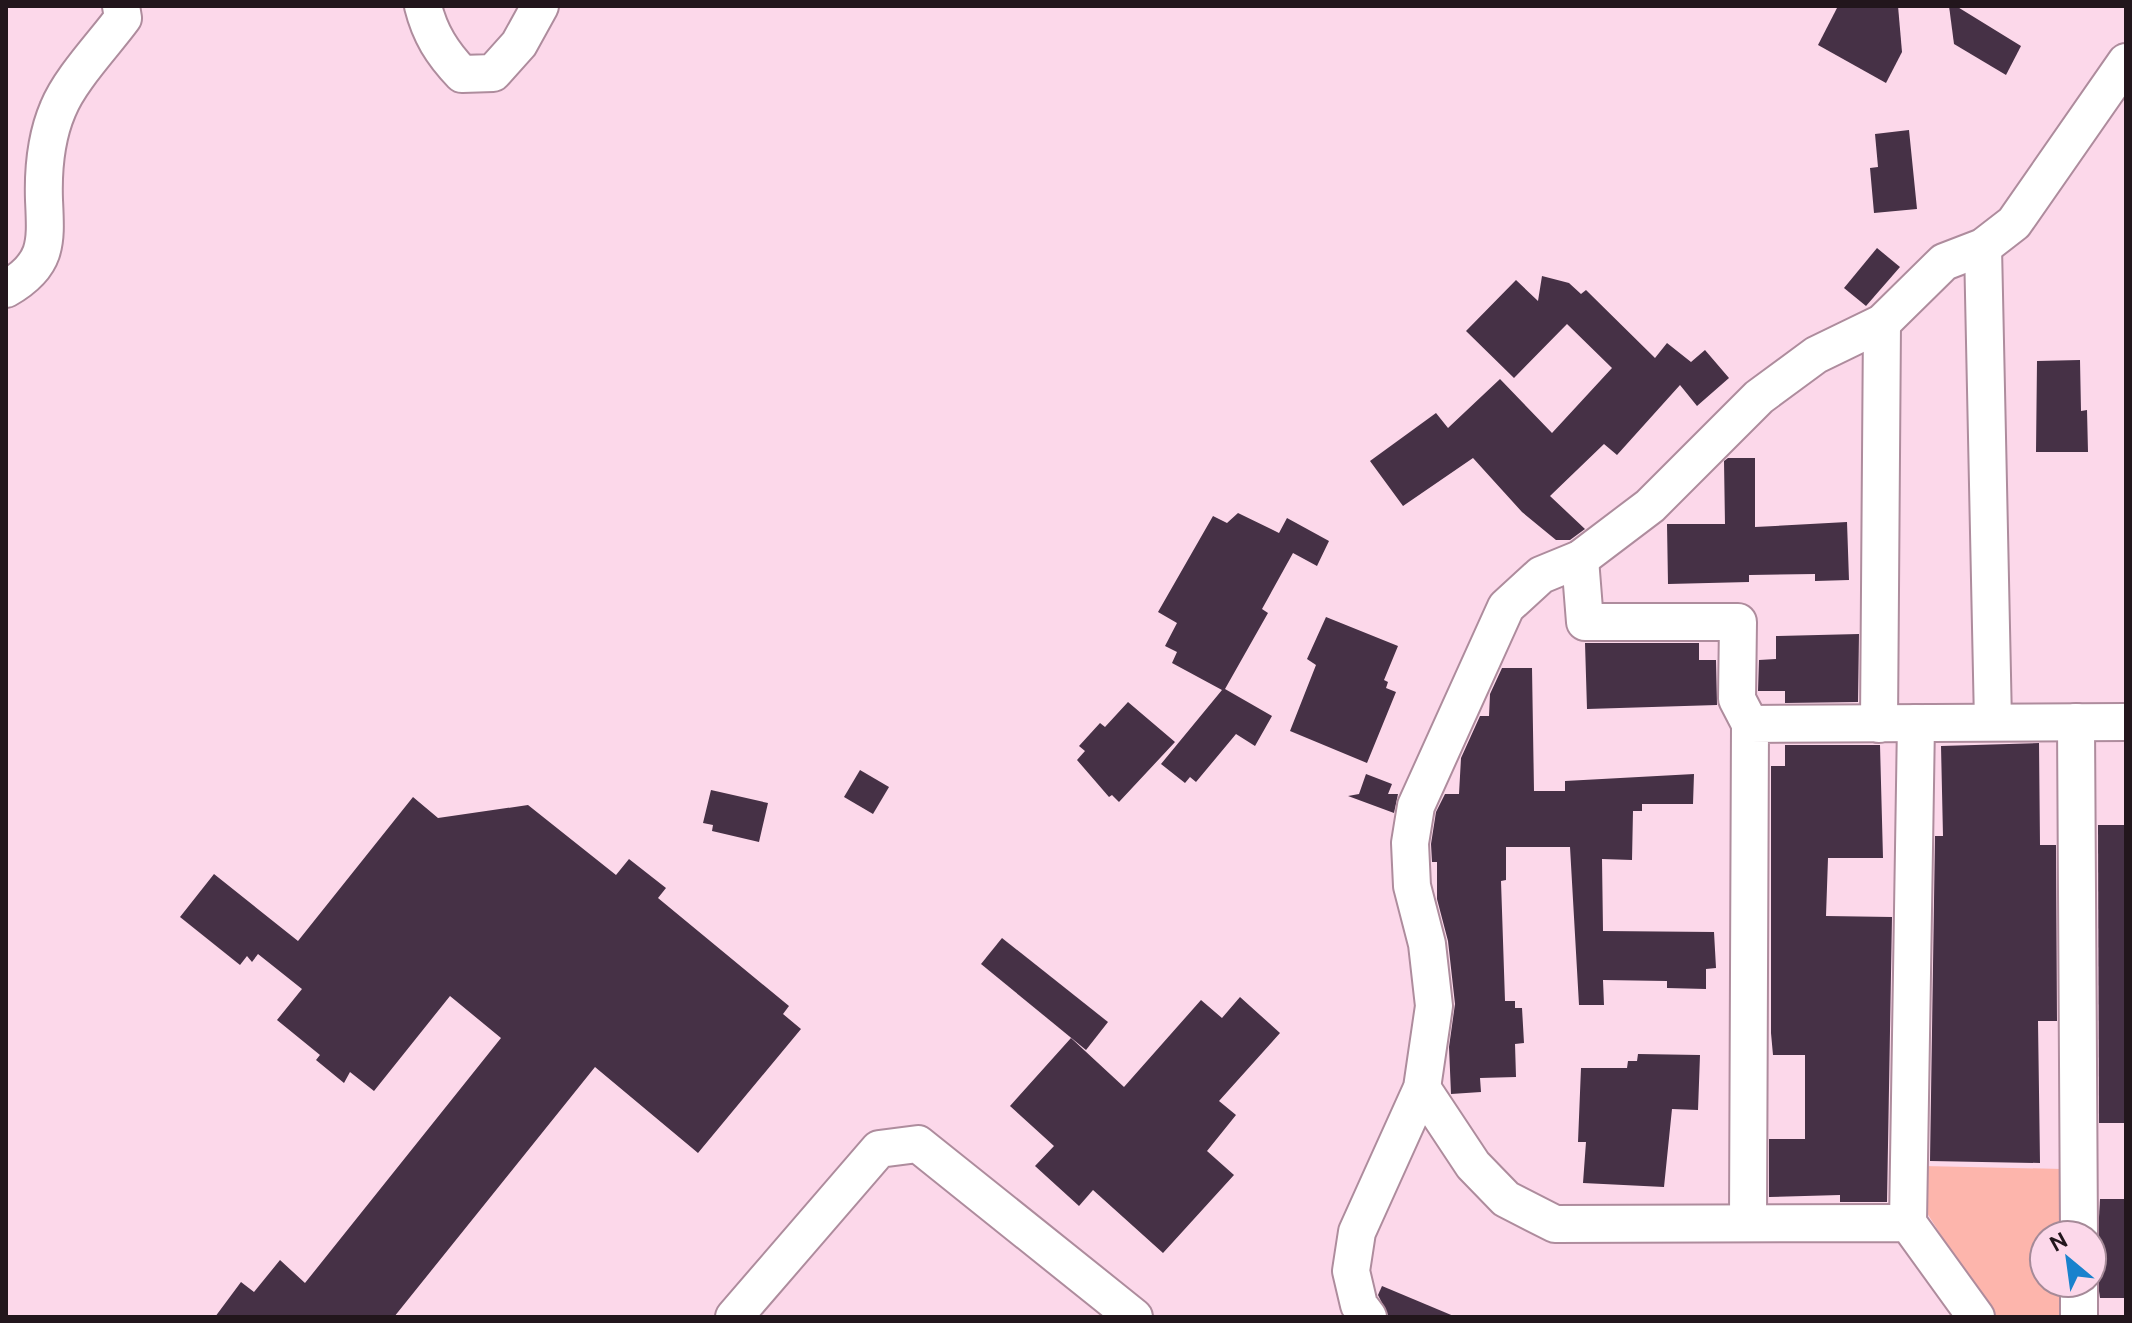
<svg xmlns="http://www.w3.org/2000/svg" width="2132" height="1323" viewBox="0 0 2132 1323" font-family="Ubuntu,sans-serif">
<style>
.green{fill:#fdb5ac}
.building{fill:#463146}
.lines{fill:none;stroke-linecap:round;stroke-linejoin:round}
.street-casing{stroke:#ae8c9d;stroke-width:40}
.street{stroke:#fff;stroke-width:36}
</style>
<rect width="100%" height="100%" fill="#fcd8ea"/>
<path class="green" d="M1924,1166L2062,1169L2063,1235H2044V1283H2063V1317H1997L1985,1304L1925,1210Z"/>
<g class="building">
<path d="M1838,6H1898L1902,52L1886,83L1818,45Z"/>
<path d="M1949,6H1956L2021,46L2006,75L1954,44Z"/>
<path d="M1909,130L1917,209L1874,213L1870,168L1878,167L1875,134Z"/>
<path d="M1877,248L1900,267L1866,306L1844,288Z"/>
<path d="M1542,276L1569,283L1581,294L1586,290L1655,358L1667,343L1691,362L1705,350L1729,378L1697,406L1680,385L1617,455L1604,444L1550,496L1585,529L1570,540H1556L1522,512L1473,458L1403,506L1370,461L1436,413L1448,428L1500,379L1552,433L1612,368L1567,324L1514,378L1466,331L1516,280L1538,301Z"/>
<path d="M2080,360L2081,411L2087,410L2088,452H2036L2037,361Z"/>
<path d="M1728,458H1755V527L1847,522L1849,580L1815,581V574L1749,575V582L1668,584L1667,524H1725L1724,461Z"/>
<path d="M1238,513L1279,533L1287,518L1329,541L1317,566L1293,553L1262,609L1268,613L1225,689L1272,716L1255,746L1236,734L1196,782L1190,777L1185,783L1161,764L1222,690L1172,663L1177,652L1165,646L1177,623L1158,612L1213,516L1227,523Z"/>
<path d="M1326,617L1398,646L1384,680L1388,682L1386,688L1396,692L1367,763L1290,731L1316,665L1307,659Z"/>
<path d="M1859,634L1858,702L1785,703V691H1758L1759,660L1776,659V636Z"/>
<path d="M1585,643H1699V660H1716L1717,705L1587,709Z"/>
<path d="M1502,668H1532L1534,791H1565V781L1694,774L1693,804H1642V811H1633L1632,860L1602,859L1603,931L1714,932L1716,968L1706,969V989L1667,988V981L1603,980L1604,1005H1579L1570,847H1506V880L1501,881L1505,1001H1515V1008H1522L1524,1043L1515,1044L1516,1077L1480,1078L1481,1092L1451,1094L1449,1047L1455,1004L1448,941L1437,899V862H1432L1431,844L1436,812L1445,794H1459L1461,758L1480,716H1489L1490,694Z"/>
<path d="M1128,702L1175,742L1119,802L1112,795L1109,797L1077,760L1085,751L1079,746L1100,723L1105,727Z"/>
<path d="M2039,743L2040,845H2056L2057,1021H2038L2040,1163L1930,1161L1935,836H1943L1941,746Z"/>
<path d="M1785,745H1880L1883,858H1828L1826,916L1892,917L1887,1202H1840V1195L1769,1197V1139H1805V1055H1773L1771,1033V766H1785Z"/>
<path d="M860,770L889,787L873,814L844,797Z"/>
<path d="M1366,774L1392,784L1388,794H1398L1394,813L1348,796L1359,794Z"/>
<path d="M711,790L768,803L759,842L712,831L713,825L703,823Z"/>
<path d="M413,797L438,818L528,805L616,875L629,859L666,888L658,898L789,1006L783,1014L801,1029L698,1153L595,1067L394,1317H215L241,1282L254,1292L280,1260L305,1283L501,1038L450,996L374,1091L350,1072L344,1083L316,1060L320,1055L277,1020L302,989L258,954L252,962L247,956L240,965L180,917L214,874L298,941Z"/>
<path d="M2098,825H2126V1123H2099Z"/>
<path d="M1002,938L1108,1022L1086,1050L981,964Z"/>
<path d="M1240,997L1280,1033L1219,1101L1236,1115L1207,1151L1234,1175L1163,1253L1093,1190L1079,1206L1035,1166L1054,1146L1010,1106L1071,1038L1124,1087L1201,1000L1222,1018Z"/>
<path d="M1638,1054L1700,1055L1698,1110L1672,1109L1664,1187L1583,1183L1586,1142H1578L1581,1068H1627L1628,1061H1637Z"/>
<path d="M2100,1199H2126V1298H2100L2096,1271Z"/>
<path d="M1382,1286L1456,1317H1389L1378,1295Z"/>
</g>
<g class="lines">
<defs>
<g id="street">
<path d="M423,6C430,34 442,53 462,74L493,73L519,44L540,6"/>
<path d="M1983,247L1993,722"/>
<path d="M6,289C48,265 46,243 44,200C43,170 46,137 58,109C70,79 104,44 123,18L121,6"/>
<path d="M1580,559L1585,622H1738L1737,699L1750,724"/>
<path d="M2076,722L2079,1235"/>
<path d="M1879,724L1882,323"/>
<path d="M1422,1088L1473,1165L1506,1199L1555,1224L1908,1223L1976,1317"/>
<path d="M1748,1221L1750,724L2126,722"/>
<path d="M1908,1223L1916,723"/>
<path d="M2079,1283V1317"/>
<path d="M734,1317L879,1149L918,1144L1134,1317"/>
<path d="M1368,1317L1359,1305L1351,1271L1357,1232L1422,1088L1434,1006L1427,944L1412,886L1410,843L1416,806L1506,607L1541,575L1580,559L1650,506L1759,397L1816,355L1882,323L1944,262L1983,247L2014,223L2126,62"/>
</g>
</defs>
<use href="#street" class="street-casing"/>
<use href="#street" class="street"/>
</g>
<rect width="2132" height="1323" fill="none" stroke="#22161c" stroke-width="16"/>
<g transform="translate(2068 1259) rotate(331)"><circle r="38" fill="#fcd8ea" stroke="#a58a98" stroke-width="2"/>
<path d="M0-6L14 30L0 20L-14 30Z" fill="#1982cd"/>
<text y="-12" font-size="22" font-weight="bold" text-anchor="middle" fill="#22161c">N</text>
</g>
</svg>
